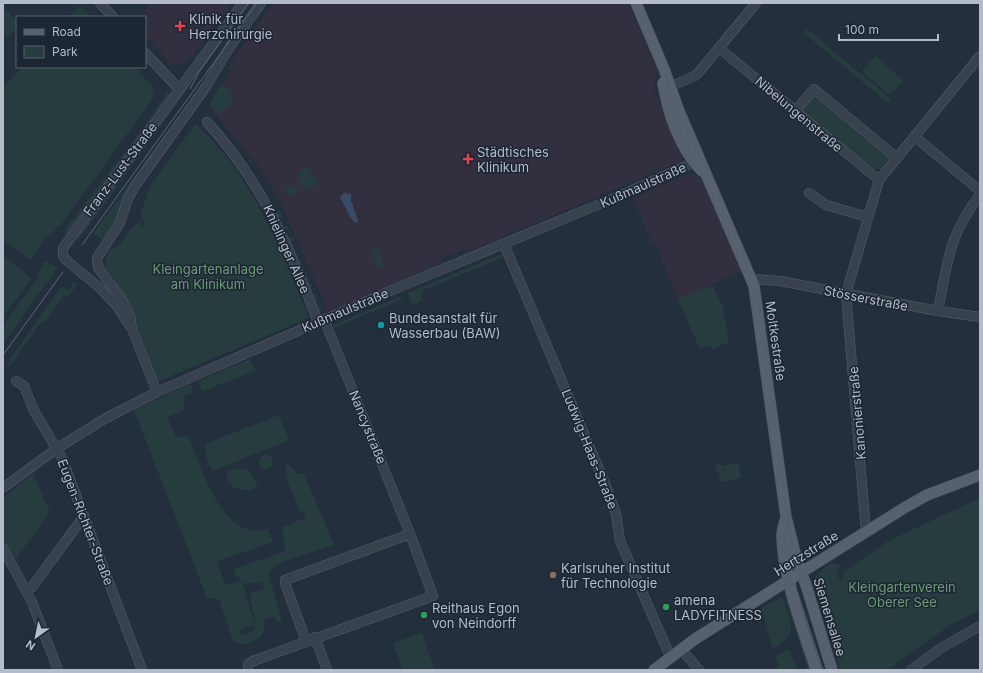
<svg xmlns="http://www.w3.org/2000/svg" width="983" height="673" viewBox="0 0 983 673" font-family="Inter,sans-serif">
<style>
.medical{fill:#32303f}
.green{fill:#263c3f;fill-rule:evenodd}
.water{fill:#394c67}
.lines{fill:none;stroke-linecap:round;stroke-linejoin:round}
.minor-casing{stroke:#565f6c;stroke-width:10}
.major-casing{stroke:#414a57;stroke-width:12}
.minor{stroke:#38414e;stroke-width:9}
.major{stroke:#56606e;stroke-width:11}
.tram{stroke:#5a6575;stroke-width:1}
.health-dot{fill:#e0444e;stroke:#1d2633;stroke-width:1.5}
.culture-dot{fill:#0f9aa8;stroke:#1d2633;stroke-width:1.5}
.education-dot{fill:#8d6e63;stroke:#1d2633;stroke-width:1.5}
.leisure-dot{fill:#2e9e5b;stroke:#1d2633;stroke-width:1.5}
.labels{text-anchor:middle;stroke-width:3;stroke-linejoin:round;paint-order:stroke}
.poi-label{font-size:13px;fill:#b4bcc9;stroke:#1d2633;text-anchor:start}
.street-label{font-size:13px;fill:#b4bcc9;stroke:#1d2633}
.park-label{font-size:13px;fill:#6b9a76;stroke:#1d2633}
</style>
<rect width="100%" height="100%" fill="#242f3e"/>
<g class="medical">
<path d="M151,3H232L186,64H171L145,35V17H140Z"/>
<path d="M273,3H628L657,70L653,87L683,157L681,161L505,236L469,251L463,250L442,258V263L329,314L283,207L260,168L209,106L231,71V62Z"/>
<path d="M689,173L698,176L705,185L743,270L678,299L655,242L652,243L633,198Z"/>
</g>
<g class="green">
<path d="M80,5L91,17H69Z"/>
<path d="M4,8L17,21V28L8,38L3,33Z"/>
<path d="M807,29L891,99L888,103L804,33Z"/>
<path d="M875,56L903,80L890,95L862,72Z"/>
<path d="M22,67H135L152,86L154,97L60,226L58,225L50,237L47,236L30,260L3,240V88Z"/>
<path d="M191,78L193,79L186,91L77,242L76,236Z"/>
<path d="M221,84L230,90C238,102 227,108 219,115L209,104Z"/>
<path d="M169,90L168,98L161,110L158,109L107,179L106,184L66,235L64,231L140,132Z"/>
<path d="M815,94L890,157L881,169H876L874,172L802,113L801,109Z"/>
<path d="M195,124C250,169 282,254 309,318L159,381L155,376C141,338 130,299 104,267C108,261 105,256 110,249C125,248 126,227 139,223L144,227L146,224L140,215L150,186Z"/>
<path d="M167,131L107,239H101L93,234Z"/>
<path d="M308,166L317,185L304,191L297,178L298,171Z"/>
<path d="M294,184L298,190L289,196L287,195L285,189Z"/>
<path d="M279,209L294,240L289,241L288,240L292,238L288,229L284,230L283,228L287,226L283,217L279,219L277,214Z"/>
<path d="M376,246L379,252L377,253L378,256L381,255L383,261L381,262V264L384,265L378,268L370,249Z"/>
<path d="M504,253L506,256L424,290L421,298L422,300L412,305L408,293Z"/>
<path d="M3,256L24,272L31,279L3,317Z"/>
<path d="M45,262H48L57,268L3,344V326L38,277V273Z"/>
<path d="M303,265L322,309L317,311L316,308L320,306L316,298L312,299L311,297L315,295L312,286L308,288L307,285L310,284L307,275L303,276L302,274L306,272Z"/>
<path d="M74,281L77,284L70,295L64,296L45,322L42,321L10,366L6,365L60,288L63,287L69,290Z"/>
<path d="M707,286L708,288L712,286L723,307L729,342L713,349L710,345L700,349L678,299Z"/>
<path d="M400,297L403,299L334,328L333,325Z"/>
<path d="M250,359L256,371L202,391L198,381Z"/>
<path d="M190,384L193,393L184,396V409L168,417L176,437L188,436C200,463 217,525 252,530C257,531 263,530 268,529L273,542L217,561L225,585L241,581L235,574L234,569L285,552L282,527L306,518L304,511L300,512C296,496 282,479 287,463L298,474H304L334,545L282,562L268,572L282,621L277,622L274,616L263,620L265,628L261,637L244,645L233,641L219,599L207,598L134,410ZM242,582L247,584L261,582L265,589L251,593C248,610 260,613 253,632L242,635L239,630L255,625Z"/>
<path d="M279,415L289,440L212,471L206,457L205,444Z"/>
<circle cx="266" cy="462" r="7"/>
<path d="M738,462L741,478L722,482L715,465L720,464L723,466Z"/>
<path d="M238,468L249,470L258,484L251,490C240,490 229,489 226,476L230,471Z"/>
<path d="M33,474L50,512L16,559L3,540V498Z"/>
<path d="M980,498V610L949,626L917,648L888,670H840L814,586L813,581L817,574L830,563L840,565L837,575L841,581L844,572L888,541Z"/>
<path d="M782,597C792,623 799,631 773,649L761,608Z"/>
<path d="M788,599L810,670H808L786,600Z"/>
<path d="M422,633L435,670H403L393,643Z"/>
<path d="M789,649L798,670H774L779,666L775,656Z"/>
</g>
<path class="water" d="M344,193L351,194V200L358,221L357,223C349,221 346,205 340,198Z"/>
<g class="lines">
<defs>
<g id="minor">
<path d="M100,3L113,17"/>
<path d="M719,48L879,180"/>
<path d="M145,53L179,89"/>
<path d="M669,87L695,76L699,72L756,3"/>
<path d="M796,110L814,89L897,158"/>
<path d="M207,122C261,181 290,247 318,322"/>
<path d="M914,136L980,191"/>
<path d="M809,193L826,205L868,217"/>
<path d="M504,244L606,486L616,514L620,541L670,656"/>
<path d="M752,279L780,281L938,311L980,317"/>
<path d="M938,311C947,264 949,234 980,195"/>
<path d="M130,326L117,306L101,289L66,260L63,256V248L243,3"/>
<path d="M16,381L24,386L34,411L62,458L142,670"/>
<path d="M157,392L132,329L130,316L121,298L98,268L97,258L120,223L127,201L135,186L205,88L231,45L261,3"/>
<path d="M3,488L56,449L106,418L157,392L402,286L619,196L699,160"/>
<path d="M866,532L846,294L879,180L980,56"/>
<path d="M3,548L32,602L58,670"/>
<path d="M27,590L32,587L84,516"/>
<path d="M315,637L327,670"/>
<path d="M306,641L285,583V580L410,534"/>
<path d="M681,649L699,670"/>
<path d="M248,670V664L253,661L433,596L410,534L324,319"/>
<path d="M911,670L941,648L980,626"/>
</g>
<g id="major">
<path d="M636,3L664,69L679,111L754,286L786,517L797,561L806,585L832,670"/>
<path d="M663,83C668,114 680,149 702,171"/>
<path d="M786,518C784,524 782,530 782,536C783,580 803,628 816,670"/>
<path d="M654,670L695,639L904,508L927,495L980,475"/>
</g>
</defs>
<use href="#minor" class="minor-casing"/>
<use href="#major" class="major-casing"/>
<use href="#minor" class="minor"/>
<use href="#major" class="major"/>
<g class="tram">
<path d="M635,3L662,67L666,87L693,152L713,190L752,283L791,565L797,591L823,670"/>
<path d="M190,89L199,72L249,3"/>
<path d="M82,245L257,3"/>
<path d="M3,355L63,272"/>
</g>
</g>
<g class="health-dot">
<path d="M178 20h4v4h4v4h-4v4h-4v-4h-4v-4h4z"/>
<path d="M466 153h4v4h4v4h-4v4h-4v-4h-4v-4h4z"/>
</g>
<circle class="culture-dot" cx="381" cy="325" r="4"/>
<circle class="education-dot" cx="553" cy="575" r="4"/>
<g class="leisure-dot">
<circle cx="666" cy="607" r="4"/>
<circle cx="424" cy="615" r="4"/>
</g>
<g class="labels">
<g class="poi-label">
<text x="189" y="24">Klinik für<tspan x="189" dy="15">Herzchirurgie</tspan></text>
<text x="477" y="157">Städtisches<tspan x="477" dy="15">Klinikum</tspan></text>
<text x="389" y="323">Bundesanstalt für<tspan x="389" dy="15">Wasserbau (BAW)</tspan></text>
<text x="561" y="573">Karlsruher Institut<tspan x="561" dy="15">für Technologie</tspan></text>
<text x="674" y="605">amena<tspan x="674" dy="15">LADYFITNESS</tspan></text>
<text x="432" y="613">Reithaus Egon<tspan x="432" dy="15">von Neindorff</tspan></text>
</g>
<g class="street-label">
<text transform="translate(799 114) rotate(40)" y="5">Nibelungenstraße</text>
<text transform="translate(120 169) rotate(-53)" y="5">Franz-Lust-Straße</text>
<text transform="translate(643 185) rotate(-24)" y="5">Kußmaulstraße</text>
<text transform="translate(287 249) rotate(66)" y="5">Knielinger Allee</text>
<text transform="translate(866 298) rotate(11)" y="5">Stösserstraße</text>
<text transform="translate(345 310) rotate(-23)" y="5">Kußmaulstraße</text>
<text transform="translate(776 341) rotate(82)" y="5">Moltkestraße</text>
<text transform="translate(857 413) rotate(-95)" y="5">Kanonierstraße</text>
<text transform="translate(368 427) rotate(68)" y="5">Nancystraße</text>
<text transform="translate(590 449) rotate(68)" y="5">Ludwig-Haas-Straße</text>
<text transform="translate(86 522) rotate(69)" y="5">Eugen-Richter-Straße</text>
<text transform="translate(806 553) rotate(-32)" y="5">Hertzstraße</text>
<text transform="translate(830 617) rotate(73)" y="5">Siemensallee</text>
</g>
<g class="park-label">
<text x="208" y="274">Kleingartenanlage<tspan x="208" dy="15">am Klinikum</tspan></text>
<text x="902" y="592">Kleingartenverein<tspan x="902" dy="15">Oberer See</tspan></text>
</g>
</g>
<rect width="983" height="673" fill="none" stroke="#b4bcc9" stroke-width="8"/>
<rect x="16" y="16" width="130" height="52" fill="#1d2633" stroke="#59626f"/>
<rect x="24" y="29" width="20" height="6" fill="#56606e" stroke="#59626f"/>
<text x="52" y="36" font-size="12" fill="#b4bcc9">Road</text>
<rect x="24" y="46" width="20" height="12" fill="#263c3f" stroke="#59626f"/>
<text x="52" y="56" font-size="12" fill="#b4bcc9">Park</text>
<g transform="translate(36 637) rotate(213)" stroke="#1d2633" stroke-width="3" paint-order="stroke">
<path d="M0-3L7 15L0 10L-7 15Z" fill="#b4bcc9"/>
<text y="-6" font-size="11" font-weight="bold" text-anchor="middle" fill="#b4bcc9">N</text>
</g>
<path d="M839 34v6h99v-6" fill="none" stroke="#b4bcc9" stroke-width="2"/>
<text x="845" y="34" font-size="12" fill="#b4bcc9" stroke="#1d2633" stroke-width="3" paint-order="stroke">100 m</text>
</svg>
